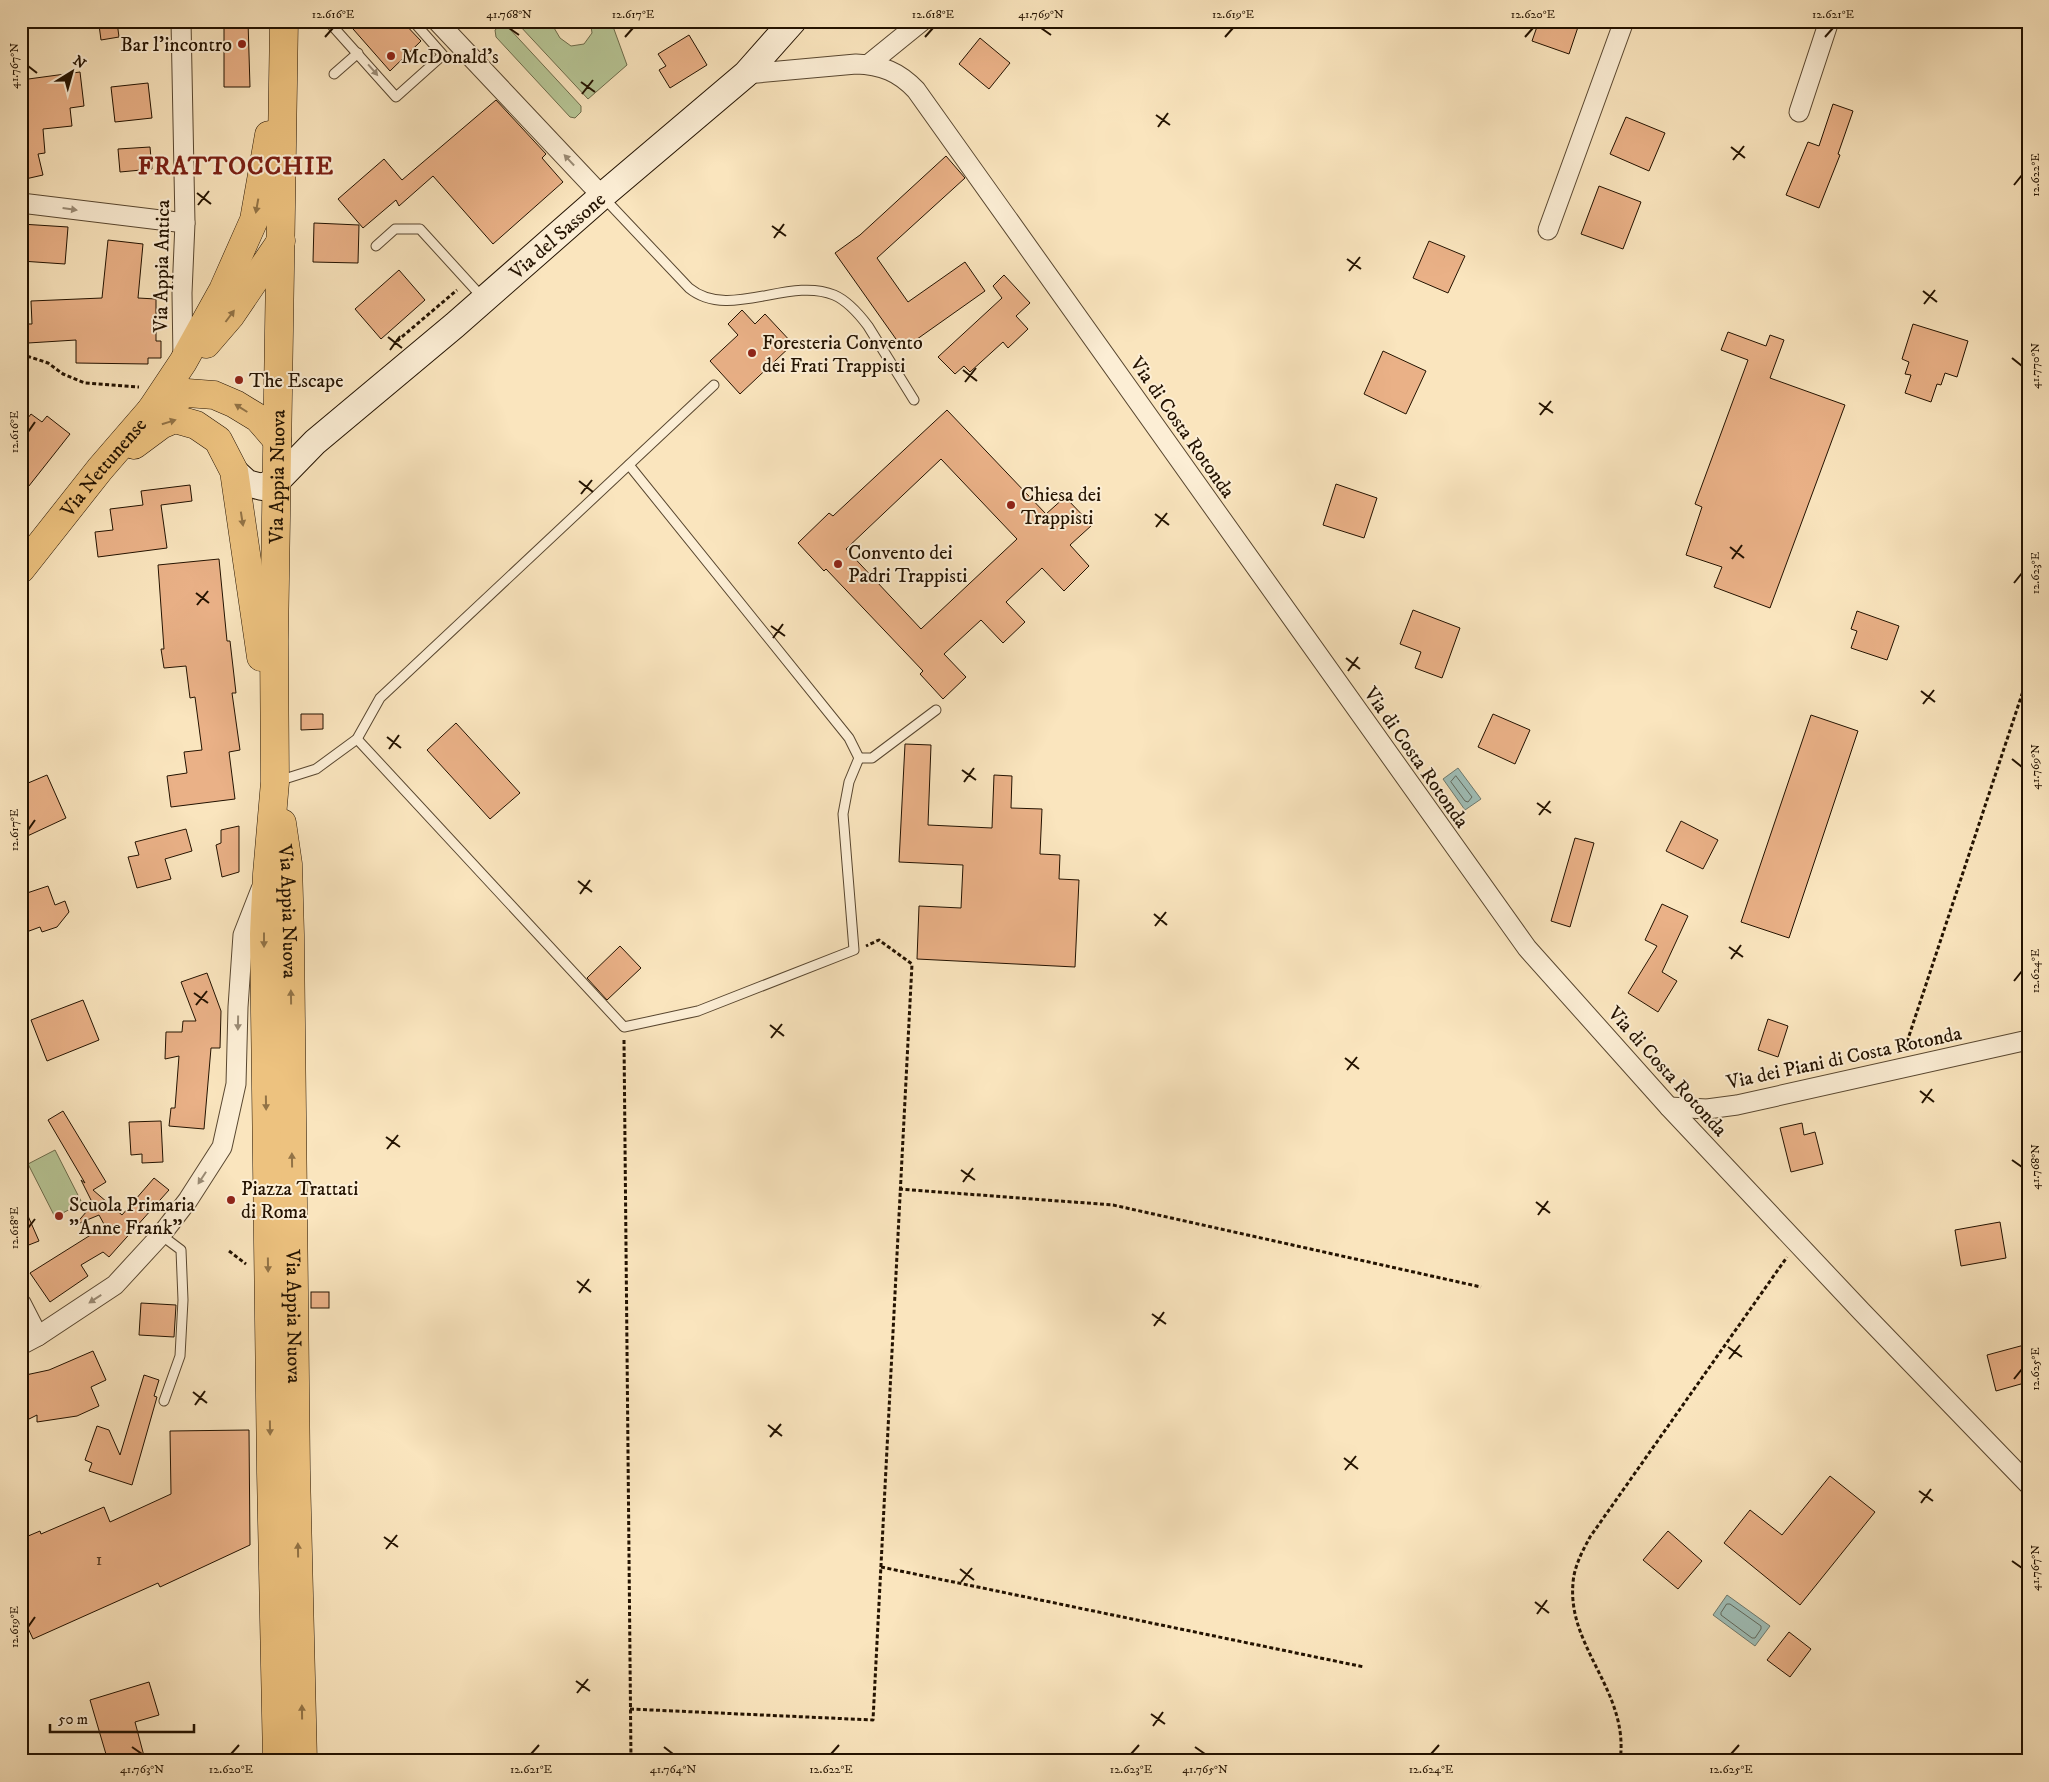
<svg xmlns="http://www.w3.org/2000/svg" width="2049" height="1782" viewBox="0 0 2049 1782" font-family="'IM FELL DW Pica',serif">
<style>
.green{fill:#b7c696;stroke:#6d6c4b}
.water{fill:#9fbeb7;stroke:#6d796e}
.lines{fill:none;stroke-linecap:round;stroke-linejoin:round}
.shore{stroke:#61685c;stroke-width:1}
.building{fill:#eab187;stroke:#231200;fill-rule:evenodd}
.service-casing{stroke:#594730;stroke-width:11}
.minor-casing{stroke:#594730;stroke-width:21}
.secondary-casing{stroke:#231200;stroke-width:28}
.primary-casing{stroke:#231200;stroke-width:29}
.path{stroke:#231200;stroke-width:3;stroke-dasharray:4 2.5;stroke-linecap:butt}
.service{stroke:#fceed5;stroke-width:9}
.minor{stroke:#fceed5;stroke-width:19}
.secondary{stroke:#fceed5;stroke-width:26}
.primary{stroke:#edc27f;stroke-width:28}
.oneway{fill:#9a8b75}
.oneway2{fill:#927346}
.ticks{fill:none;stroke:#231200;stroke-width:2}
.poi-dot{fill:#8f2418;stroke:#fceed5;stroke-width:2}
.labels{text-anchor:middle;stroke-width:4;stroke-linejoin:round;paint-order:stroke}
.number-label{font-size:18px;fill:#553a22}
.poi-label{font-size:20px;fill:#231200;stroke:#fceed5;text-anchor:start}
.street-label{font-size:20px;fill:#231200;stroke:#fceed5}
.district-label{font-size:25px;font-weight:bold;letter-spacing:1px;fill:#7a1f14;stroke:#fceed5}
.neatline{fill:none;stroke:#231200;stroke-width:2}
.ticks-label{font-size:12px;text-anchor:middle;fill:#231200}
</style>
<rect width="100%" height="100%" fill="#fae5be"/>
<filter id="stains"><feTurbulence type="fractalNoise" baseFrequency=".004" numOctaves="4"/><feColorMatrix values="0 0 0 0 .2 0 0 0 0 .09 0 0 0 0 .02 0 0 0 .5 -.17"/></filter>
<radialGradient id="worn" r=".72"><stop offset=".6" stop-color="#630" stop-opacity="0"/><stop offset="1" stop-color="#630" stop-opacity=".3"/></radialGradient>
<g class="green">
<path d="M518,21H550L560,38L571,46L584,44L592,33L591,26L601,24L603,21H611L627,65L588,99L519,25Z"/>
<path d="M502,24L507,26L581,106V112L575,118L570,117L496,37L495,30Z"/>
<path d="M55,1150L82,1203L55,1217L28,1164Z"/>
</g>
<g class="water">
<path d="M1458,768L1481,799L1465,810L1443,779Z"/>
<path d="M1727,1595L1770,1626L1755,1646L1713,1615Z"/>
</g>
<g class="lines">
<g class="shore">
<path d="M1456,776L1472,797L1468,802L1465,801L1451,782Z"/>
<path d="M1727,1604H1730L1761,1626V1629L1755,1638H1752L1721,1615V1613Z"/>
</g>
</g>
<g class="building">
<path d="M224,21H248L250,87H224Z"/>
<path d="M346,21H402L421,41L390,71Z"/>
<path d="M1539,21H1580L1569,54L1532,41Z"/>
<path d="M117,22L119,37L101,40L99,25Z"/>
<path d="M689,35L707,65L670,88L659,70L666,66L658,54Z"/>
<path d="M980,38L1010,63L989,89L959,64Z"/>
<path d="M80,72L84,106L70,108L72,126L43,129L45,153L38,154L43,175L21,180V80Z"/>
<path d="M148,83L152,118L115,122L111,87Z"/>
<path d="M496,100L546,154L542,158L563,182L493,244L433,176L399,206L396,200L363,228L338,199L384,159L402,180Z"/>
<path d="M1833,104L1853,111L1838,154L1840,155L1819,208L1786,195L1808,142L1819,146Z"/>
<path d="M1626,117L1665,133L1649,171L1610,154Z"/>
<path d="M150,147L152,169L120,172L118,149Z"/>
<path d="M946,156L965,178L877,258L908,302L965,262L985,291L903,349L835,253L860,235Z"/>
<path d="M1599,186L1641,202L1623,249L1581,234Z"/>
<path d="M314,223L359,225L358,263L313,262Z"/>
<path d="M21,224L68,227L65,264L21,261Z"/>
<path d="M108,240L143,244L138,298L156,299V341H161V358H148V364L76,363V340L28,343L27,324H32L31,301L102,298Z"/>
<path d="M1429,241L1465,256L1448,293L1413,278Z"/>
<path d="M399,270L425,300L381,339L355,309Z"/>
<path d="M1004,275L1030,303L1016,316L1028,329L1008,348L1003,342L970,372L964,366L955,374L938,357L1002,298L993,286Z"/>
<path d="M742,310L755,324L765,314L793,344L740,394L710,361L738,335L728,324Z"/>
<path d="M1913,324L1968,341L1957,377L1945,373L1941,385L1937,384L1931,402L1905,393L1911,375L1905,374L1909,362L1902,359Z"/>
<path d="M1728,332L1766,346L1770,335L1784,340L1770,378L1845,405L1770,608L1714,587L1722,567L1686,555L1702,507L1695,504L1748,360L1721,350Z"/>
<path d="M1383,351L1426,371L1406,414L1364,394Z"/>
<path d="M947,410L1046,514L1065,497L1092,525L1070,545L1089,566L1064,591L1042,568L1006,602L1025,622L1003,643L981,620L944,654L966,677L943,699L920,674L923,671L826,569L824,571L798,543L829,513L833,516ZM941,459L1017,539L921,629L846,549Z"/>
<path d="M31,414L42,422L47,416L70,434L21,496V427Z"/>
<path d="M1336,484L1377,498L1364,538L1323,525Z"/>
<path d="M190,485L192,501L161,505L167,548L98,557L95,532L113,530L110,509L143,505L141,491Z"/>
<path d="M219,559L227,641H230L236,693H232L240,750L229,752L235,799L171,807L167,776L187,773L184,752L202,750L195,697L190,698L186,666L164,668L161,649H164L158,565Z"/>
<path d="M1413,610L1460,628L1442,678L1415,668L1421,652L1400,644Z"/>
<path d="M1857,611L1899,626L1887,660L1851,648L1857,631L1851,629Z"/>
<path d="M301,714H323V729L301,730Z"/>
<path d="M1493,714L1530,730L1515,764L1478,747Z"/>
<path d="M1811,715L1858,731L1789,938L1741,922Z"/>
<path d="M456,723L520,793L490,819L427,750Z"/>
<path d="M905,744L931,745L928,825L992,828L994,775L1012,776L1011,808L1042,809L1040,854L1060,855L1059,879L1079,880L1075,967L917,959L919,906L961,908L963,865L899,862Z"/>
<path d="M47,775L66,818L21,839V786Z"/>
<path d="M1681,821L1718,840L1703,869L1666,851Z"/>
<path d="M239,826V872L222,877L216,845L221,843V830Z"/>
<path d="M186,829L192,851L165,859L171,879L137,888L128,857L139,855L135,842Z"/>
<path d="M1575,838L1594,843L1570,927L1551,921Z"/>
<path d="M48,886L55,905L65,901L69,912L57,927L42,932L40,927L21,934V895Z"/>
<path d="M1662,904L1688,916L1662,972L1677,981L1658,1012L1628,993L1657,946L1645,940Z"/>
<path d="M620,946L641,968L607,1000L587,978Z"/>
<path d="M207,973L221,1011L220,1048H211L204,1129L169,1126L171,1108H175L179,1056L165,1059L166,1032H182L183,1021H196L181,982Z"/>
<path d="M83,1000L99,1040L47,1061L31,1020Z"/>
<path d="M1768,1019L1788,1026L1778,1057L1758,1050Z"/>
<path d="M63,1111L106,1182L93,1190L122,1215L154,1178L169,1190L109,1257L103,1252L81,1265L88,1276L50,1302L30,1273L105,1226L99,1215L75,1225L93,1204L81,1180L85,1183L48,1120Z"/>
<path d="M161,1121L163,1162L142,1163V1154L131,1155L129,1122Z"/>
<path d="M1802,1123L1804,1135L1815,1132L1823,1164L1791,1172L1780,1128Z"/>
<path d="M21,1200L39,1241L21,1248Z"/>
<path d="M2000,1222L2006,1258L1961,1266L1955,1230Z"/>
<rect x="311" y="1292" width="18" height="16"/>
<path d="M141,1303L176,1305L174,1337L139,1335Z"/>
<path d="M2028,1344V1382L1996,1391L1987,1355Z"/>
<path d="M93,1351L106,1380L91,1387L99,1406L77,1416L37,1422V1415L21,1423V1376L49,1370Z"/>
<path d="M144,1375L159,1380L154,1396L157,1397L132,1485L89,1471L92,1463L85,1460L97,1426L109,1430L120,1455Z"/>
<path d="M249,1430L250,1545L160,1587L158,1583L33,1639L21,1613V1539L40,1531L41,1534L104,1507L110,1522L171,1494L170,1431Z"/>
<path d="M1830,1476L1875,1512L1800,1605L1724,1543L1750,1510L1782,1535Z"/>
<path d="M1668,1531L1702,1561L1678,1589L1643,1560Z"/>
<path d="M1789,1632L1811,1649L1790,1677L1767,1660Z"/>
<path d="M149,1682L159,1715L135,1722L144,1756L129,1761H108L90,1700Z"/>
</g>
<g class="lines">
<defs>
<g id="service">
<path d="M328,21L396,97L443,55L413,21"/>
<path d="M334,74L358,53"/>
<path d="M603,197L689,288C729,321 789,276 834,295C848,301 859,314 868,326L914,400"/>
<path d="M376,246L395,229H420L482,297"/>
<path d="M357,739L624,1027L698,1011L854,950L843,814L849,782L859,758L849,738L629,465"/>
<path d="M859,758H872L936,710"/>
<path d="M278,781L316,769L357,739L380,698L714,385"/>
<path d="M161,1235L181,1250L183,1300L180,1356L164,1401"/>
</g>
<g id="minor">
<path d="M181,21L185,223L182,293L183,360"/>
<path d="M437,21L602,196"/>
<path d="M869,64L922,21"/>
<path d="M746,74L856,64C882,65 899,72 916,90L1527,948L1669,1107L1862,1312L2028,1484"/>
<path d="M1799,112L1829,21"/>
<path d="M21,203L185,223"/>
<path d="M1548,230L1624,21"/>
<path d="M1669,1107L1707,1109L1737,1105L2028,1040"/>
<path d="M21,1303L38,1336"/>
<path d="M21,1345L38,1336L115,1285L161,1235L188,1200L222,1147L236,1084L238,1007L243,935L261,889"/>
</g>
<g id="secondary">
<path id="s1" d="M234,471L247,483L262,487L278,480L315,442L455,325L602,196L746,74L793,21"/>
</g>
<g id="primary">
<path d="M206,344L231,315L281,241"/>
<path d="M151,410L187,393L214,395L235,404L258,418L277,440"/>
<path d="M134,445L161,425L175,419L196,425L218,440L234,471L261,657"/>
<path id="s2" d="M21,569L100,469L151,410L183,362L223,290L254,220L269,135"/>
<path id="s3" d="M282,823L288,864L290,935L296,1471L303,1761"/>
<path id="s4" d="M277,1761L271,1472L264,934L267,874L275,782L274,641L284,21"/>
</g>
</defs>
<use href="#service" class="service-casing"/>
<use href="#minor" class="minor-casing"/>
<use href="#secondary" class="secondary-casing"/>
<use href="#primary" class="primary-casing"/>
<g class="path">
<path d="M397,341L457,290"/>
<path d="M21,354L48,363L63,374L85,383L139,387"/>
<path d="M624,1040L631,1761"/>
<path d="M1905,1048L2028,676"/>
<path d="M899,1189L1113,1205L1481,1287"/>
<path d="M229,1251L246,1264"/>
<path d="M881,1567L1364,1667"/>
<path d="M630,1709L873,1720L912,964L879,940L866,946"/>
<path d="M1620,1761C1630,1692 1567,1648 1573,1583C1574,1567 1582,1552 1590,1537L1787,1257"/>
</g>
<use href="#service" class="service"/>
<use href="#minor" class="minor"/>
<use href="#secondary" class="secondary"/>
<use href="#primary" class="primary"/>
</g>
<defs><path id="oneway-solid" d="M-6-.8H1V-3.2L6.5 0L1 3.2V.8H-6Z" transform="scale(1.25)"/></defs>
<g class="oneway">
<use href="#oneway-solid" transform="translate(373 70) rotate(49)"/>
<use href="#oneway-solid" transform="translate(569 160) rotate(-133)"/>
<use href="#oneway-solid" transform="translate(70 209) rotate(8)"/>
<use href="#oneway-solid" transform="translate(238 1023) rotate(91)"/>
<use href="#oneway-solid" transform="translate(202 1178) rotate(123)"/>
<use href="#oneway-solid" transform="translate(95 1299) rotate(147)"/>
</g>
<g class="oneway2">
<use href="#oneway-solid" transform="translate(257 206) rotate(100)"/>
<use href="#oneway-solid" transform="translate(230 316) rotate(-53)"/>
<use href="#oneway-solid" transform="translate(241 408) rotate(-148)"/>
<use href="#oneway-solid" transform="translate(169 422) rotate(-17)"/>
<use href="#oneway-solid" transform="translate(242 519) rotate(81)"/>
<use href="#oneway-solid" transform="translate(264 940) rotate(90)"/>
<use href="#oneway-solid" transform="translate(291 997) rotate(-91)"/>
<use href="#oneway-solid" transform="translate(266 1103) rotate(89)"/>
<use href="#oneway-solid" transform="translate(292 1160) rotate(-91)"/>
<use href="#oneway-solid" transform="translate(268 1265) rotate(89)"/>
<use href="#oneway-solid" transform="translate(270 1428) rotate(89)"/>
<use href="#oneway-solid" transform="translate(298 1550) rotate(-91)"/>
<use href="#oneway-solid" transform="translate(302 1712) rotate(-91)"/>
</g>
<path class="ticks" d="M509,28L519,35M1041,28L1051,35M325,37L333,28M625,37L633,28M925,37L933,28M1225,37L1233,28M1525,37L1533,28M1825,37L1833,28M28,66L37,73M581,82L595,92M582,94L593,80M1156,115L1170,125M1158,127L1168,113M1731,147L1745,158M1733,160L1744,146M2014,185L2022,175M197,193L211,204M198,205L209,191M772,226L786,236M774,238L784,224M1347,259L1361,269M1349,271L1360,257M1923,291L1937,302M1924,304L1935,290M388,337L402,348M390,350L400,336M2012,358L2022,366M963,370L977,381M965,382L976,368M1539,403L1553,413M1540,415L1551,401M28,432L35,422M579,481L593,492M581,494L592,480M1155,514L1169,525M1156,527L1167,513M1730,547L1744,558M1732,559L1742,545M2014,583L2022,573M196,593L209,603M197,605L208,591M771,626L785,636M773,638L783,624M1346,658L1360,669M1348,671L1358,657M1921,691L1935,702M1923,704L1934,690M387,737L401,748M389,749L399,735M2012,759L2022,767M962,770L976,780M964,782L974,768M1537,803L1551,813M1539,815L1550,801M28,830L35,820M578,881L592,892M580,894L590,880M1154,914L1167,925M1155,926L1166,912M1729,947L1743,957M1731,959L1741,945M2014,981L2022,971M194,993L208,1003M196,1005L207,991M770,1025L784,1036M771,1038L782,1024M1345,1058L1359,1069M1347,1070L1357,1057M1920,1091L1934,1102M1922,1103L1932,1089M386,1137L400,1147M387,1149L398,1135M2012,1160L2022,1167M961,1170L975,1180M963,1182L973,1168M1536,1202L1550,1213M1538,1215L1548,1201M28,1228L35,1219M577,1281L591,1292M579,1293L589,1279M1152,1314L1166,1324M1154,1326L1164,1312M1728,1347L1742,1357M1729,1359L1740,1345M2014,1379L2022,1369M193,1392L207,1403M195,1405L205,1391M768,1425L782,1436M770,1437L781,1424M1344,1458L1358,1469M1345,1470L1356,1456M1919,1491L1933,1501M1921,1503L1931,1489M384,1537L398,1547M386,1549L397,1535M2012,1561L2022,1568M960,1569L974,1580M961,1582L972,1568M1535,1602L1549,1613M1537,1614L1547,1600M28,1627L35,1617M576,1681L590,1691M577,1693L588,1679M1151,1714L1165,1724M1153,1726L1163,1712M132,1747L142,1754M664,1747L673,1754M1195,1747L1205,1754M231,1754L239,1745M531,1754L539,1745M831,1754L839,1745M1131,1754L1139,1745M1431,1754L1439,1745M1731,1754L1739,1745"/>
<g class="poi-dot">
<circle cx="242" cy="44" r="5"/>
<circle cx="391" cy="56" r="5"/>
<circle cx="752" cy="353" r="5"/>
<circle cx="239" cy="380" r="5"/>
<circle cx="1011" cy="505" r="5"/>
<circle cx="838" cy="564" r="5"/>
<circle cx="231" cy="1200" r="5"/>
<circle cx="59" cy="1216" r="5"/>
</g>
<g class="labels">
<g class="number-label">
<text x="99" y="1565">1</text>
</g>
<g class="poi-label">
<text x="232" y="51" text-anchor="end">Bar l'incontro</text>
<text x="401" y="63">McDonald's</text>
<text x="762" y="349">Foresteria Convento<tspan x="762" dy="23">dei Frati Trappisti</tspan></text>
<text x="249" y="387">The Escape</text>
<text x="1021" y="501">Chiesa dei<tspan x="1021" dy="23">Trappisti</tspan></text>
<text x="848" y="559">Convento dei<tspan x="848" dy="23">Padri Trappisti</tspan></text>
<text x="241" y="1195">Piazza Trattati<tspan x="241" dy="23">di Roma</tspan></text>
<text x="69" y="1211">Scuola Primaria<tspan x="69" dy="23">"Anne Frank"</tspan></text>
</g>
<g class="street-label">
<text dy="7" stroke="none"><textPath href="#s1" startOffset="422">Via del Sassone</textPath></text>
<text transform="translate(161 266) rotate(-89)" y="7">Via Appia Antica</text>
<text transform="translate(1183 427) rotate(55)" y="7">Via di Costa Rotonda</text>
<text dy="7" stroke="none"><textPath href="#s2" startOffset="131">Via Nettunense</textPath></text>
<text dy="7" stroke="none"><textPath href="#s4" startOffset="1285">Via Appia Nuova</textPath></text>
<text transform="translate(1417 757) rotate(55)" y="7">Via di Costa Rotonda</text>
<text dy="7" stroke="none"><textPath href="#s3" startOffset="89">Via Appia Nuova</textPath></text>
<text transform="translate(1844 1057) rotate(-12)" y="7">Via dei Piani di Costa Rotonda</text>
<text transform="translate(1668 1071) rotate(48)" y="7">Via di Costa Rotonda</text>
<text dy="7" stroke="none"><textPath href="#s3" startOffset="494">Via Appia Nuova</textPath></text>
</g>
<g class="district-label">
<text x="236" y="174">FRATTOCCHIE</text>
</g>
</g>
<rect width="2049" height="1782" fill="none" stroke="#fae5be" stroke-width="55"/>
<g transform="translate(72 72) rotate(37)" stroke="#fceed5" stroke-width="4" paint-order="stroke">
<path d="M0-4L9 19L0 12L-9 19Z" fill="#231200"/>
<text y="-8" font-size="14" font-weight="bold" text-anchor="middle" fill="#231200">N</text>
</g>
<path d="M50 1724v8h144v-8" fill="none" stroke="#231200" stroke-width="2.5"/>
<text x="58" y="1724" font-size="15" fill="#231200" stroke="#fceed5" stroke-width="4" paint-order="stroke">50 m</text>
<rect x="28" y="28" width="1994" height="1726" class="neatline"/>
<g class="ticks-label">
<text x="333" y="18">12.616°E</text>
<text x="509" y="18">41.768°N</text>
<text x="633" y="18">12.617°E</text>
<text x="933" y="18">12.618°E</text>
<text x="1041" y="18">41.769°N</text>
<text x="1233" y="18">12.619°E</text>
<text x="1533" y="18">12.620°E</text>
<text x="1833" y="18">12.621°E</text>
<text transform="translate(14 66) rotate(-90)" y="4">41.767°N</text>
<text transform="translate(2035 175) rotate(-90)" y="4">12.622°E</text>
<text transform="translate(2035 366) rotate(-90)" y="4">41.770°N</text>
<text transform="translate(14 432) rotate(-90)" y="4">12.616°E</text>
<text transform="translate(2035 573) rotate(-90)" y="4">12.623°E</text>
<text transform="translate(2035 767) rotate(-90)" y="4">41.769°N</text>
<text transform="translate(14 830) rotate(-90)" y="4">12.617°E</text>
<text transform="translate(2035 971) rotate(-90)" y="4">12.624°E</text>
<text transform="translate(2035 1167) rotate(-90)" y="4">41.768°N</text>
<text transform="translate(14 1228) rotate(-90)" y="4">12.618°E</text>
<text transform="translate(2035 1369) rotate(-90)" y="4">12.625°E</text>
<text transform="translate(2035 1568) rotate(-90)" y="4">41.767°N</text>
<text transform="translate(14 1627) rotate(-90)" y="4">12.619°E</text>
<text x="142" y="1773">41.763°N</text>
<text x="231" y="1773">12.620°E</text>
<text x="531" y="1773">12.621°E</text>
<text x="673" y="1773">41.764°N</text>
<text x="831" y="1773">12.622°E</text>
<text x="1131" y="1773">12.623°E</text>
<text x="1205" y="1773">41.765°N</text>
<text x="1431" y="1773">12.624°E</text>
<text x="1731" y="1773">12.625°E</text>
</g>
<rect width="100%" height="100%" filter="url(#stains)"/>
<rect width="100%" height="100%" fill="url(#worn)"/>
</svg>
